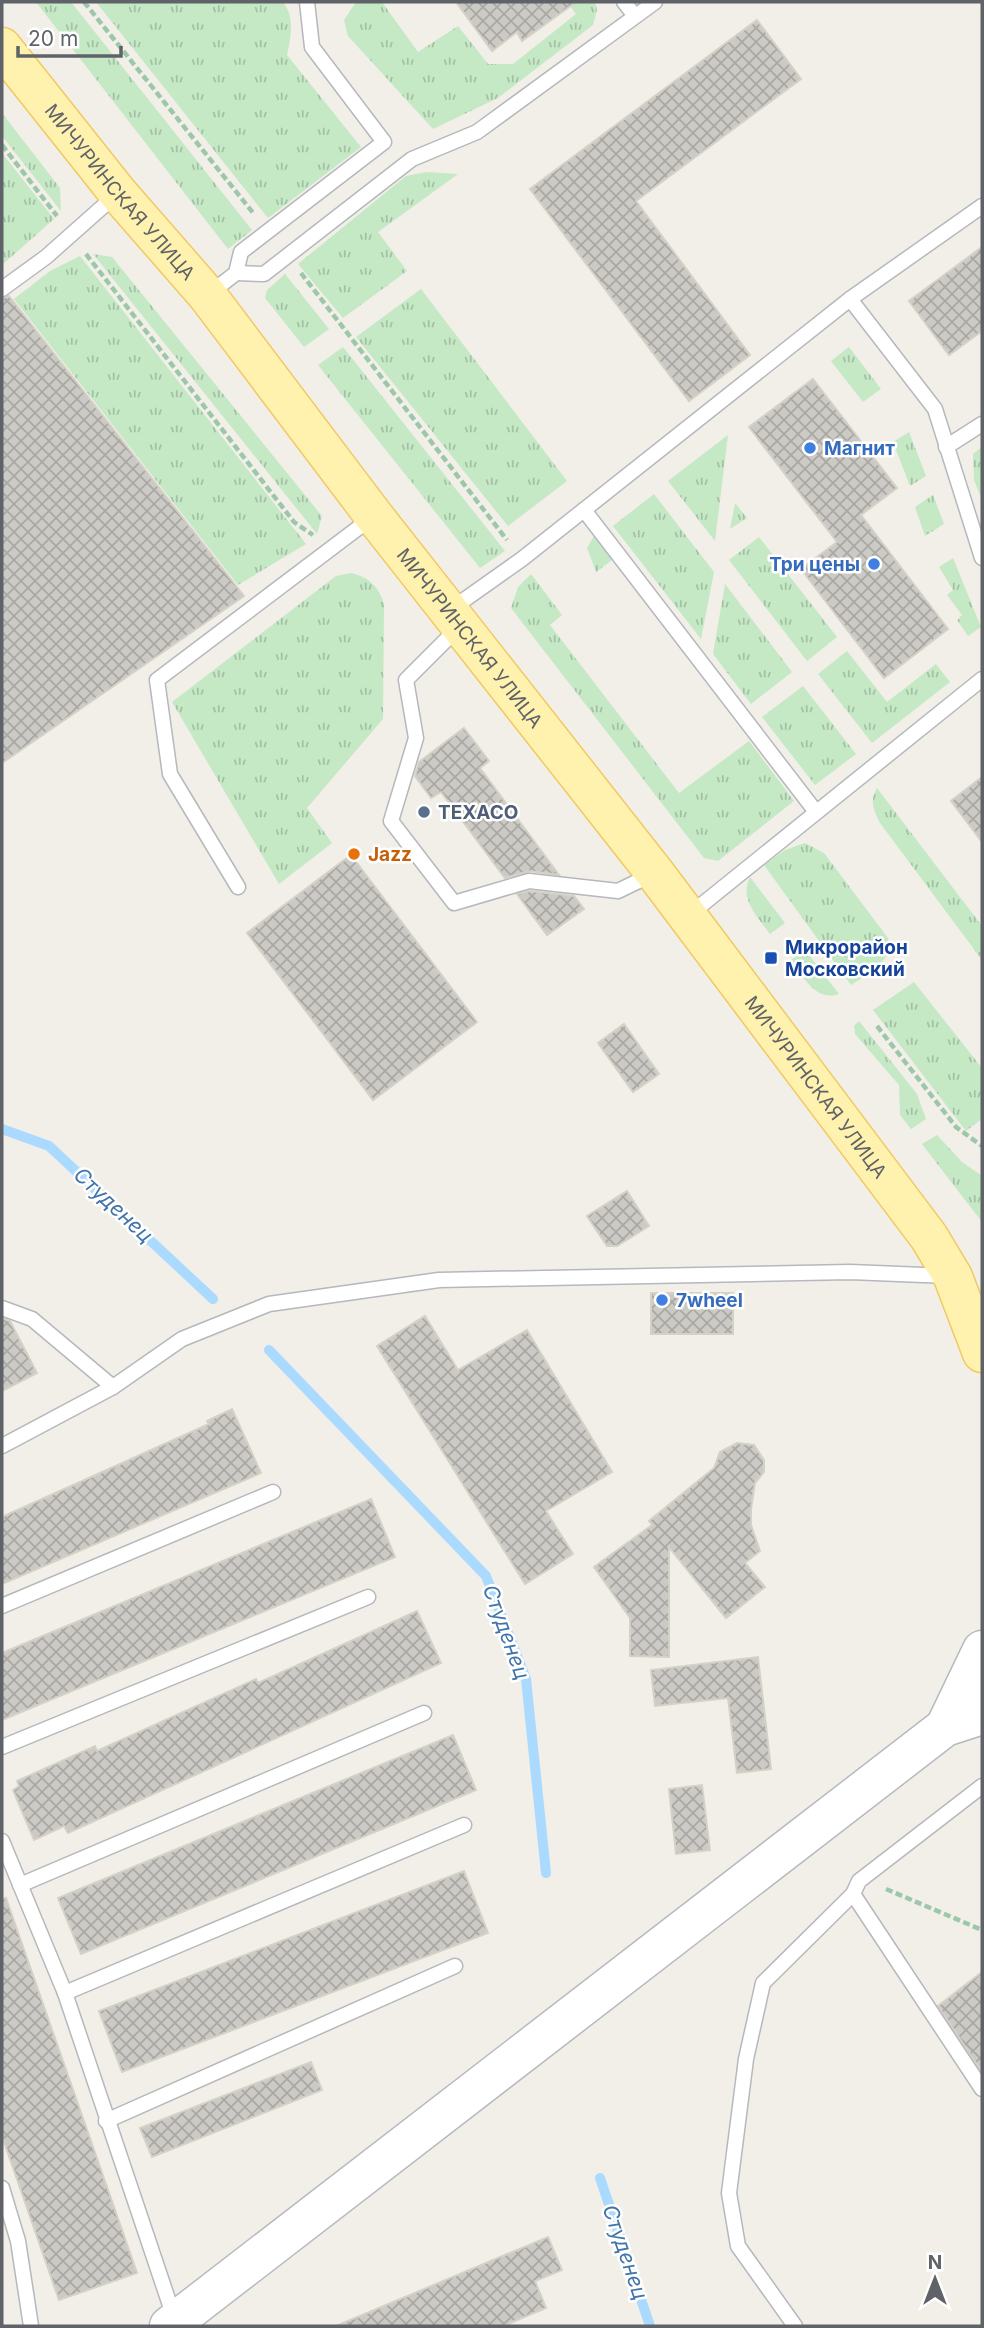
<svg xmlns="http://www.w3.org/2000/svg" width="984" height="2328" viewBox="0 0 984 2328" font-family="Inter,sans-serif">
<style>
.grass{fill:url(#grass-tufts)}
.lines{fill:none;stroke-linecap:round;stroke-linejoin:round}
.stream{stroke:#aadaff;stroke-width:10}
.building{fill:url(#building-cross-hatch);stroke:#d6d1c6;stroke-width:2}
.lane-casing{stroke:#b5b8bc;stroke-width:17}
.secondary-casing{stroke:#b6babf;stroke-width:41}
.primary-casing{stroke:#f2c960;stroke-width:41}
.path{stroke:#9cc7a9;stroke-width:4.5;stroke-dasharray:7 3.5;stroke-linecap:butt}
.lane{stroke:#fff;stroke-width:14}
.secondary{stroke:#fff;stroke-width:38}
.primary{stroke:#fff2af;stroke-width:38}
.shop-dot{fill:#3f7fe0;stroke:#fff;stroke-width:2.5}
.service-dot{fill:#5c6f8a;stroke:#fff;stroke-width:2.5}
.food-dot{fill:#e8710a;stroke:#fff;stroke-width:2.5}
.transit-dot{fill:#1a4fb4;stroke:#fff;stroke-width:2.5}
.labels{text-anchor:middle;stroke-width:5;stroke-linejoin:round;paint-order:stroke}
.street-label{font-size:19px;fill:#5f6368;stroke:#fff}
.shop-label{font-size:19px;font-weight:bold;fill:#366cbe;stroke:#fff;text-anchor:start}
.service-label{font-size:19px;font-weight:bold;fill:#4e5e75;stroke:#fff;text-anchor:start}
.food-label{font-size:19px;font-weight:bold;fill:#c56008;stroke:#fff;text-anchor:start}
.transit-label{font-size:19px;font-weight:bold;fill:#164399;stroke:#fff;text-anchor:start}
.water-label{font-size:21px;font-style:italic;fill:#4174aa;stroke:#fff}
</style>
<defs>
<pattern id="grass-tufts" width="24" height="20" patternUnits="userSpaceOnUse" patternTransform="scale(1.75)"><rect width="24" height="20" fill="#c5e8c5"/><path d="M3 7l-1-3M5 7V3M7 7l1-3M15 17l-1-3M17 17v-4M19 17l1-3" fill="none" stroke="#a3c0a4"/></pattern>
<pattern id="building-cross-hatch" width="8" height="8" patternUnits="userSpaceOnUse" patternTransform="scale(1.75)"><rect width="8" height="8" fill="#cccac5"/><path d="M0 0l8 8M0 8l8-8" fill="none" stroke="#a9a8a4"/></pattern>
</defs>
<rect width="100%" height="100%" fill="#f1efe8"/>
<g class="grass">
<path d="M36,2H71L252,230L228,249Z"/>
<path d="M96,2H283C295,17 291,37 287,55L361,147L268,218Z"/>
<path d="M356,2H382L418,52L458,26L488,64H513L576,14L567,2H595L597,10L593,25L498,98L433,129L348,36L344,20Z"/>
<path d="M2,113L60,188L61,211L2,136Z"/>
<path d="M2,153L54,219L2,265Z"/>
<path d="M426,172L458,174L378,232L407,271L343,318L298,264L406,176Z"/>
<path d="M93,254L112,257L322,516L317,534Z"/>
<path d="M80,256L306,544L238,585L14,299L50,271Z"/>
<path d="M285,274L329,329L304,347L265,298L267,290Z"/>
<path d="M421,289L567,481L508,526L356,337Z"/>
<path d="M343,347L505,551L480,568L318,365Z"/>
<path d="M849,347L881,389L863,402L831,361Z"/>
<path d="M909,432L926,476L910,486L893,442Z"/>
<path d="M728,435L715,541L668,481Z"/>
<path d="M982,447V500L974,480L973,454Z"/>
<path d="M654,494L714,572L701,639L613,526Z"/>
<path d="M933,495L944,524L925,536L915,507Z"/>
<path d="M735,503L747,518L730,529Z"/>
<path d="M594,536L612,560L596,572L587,548Z"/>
<path d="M759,537L837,637L807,661L729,560Z"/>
<path d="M953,558L981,627L968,636L957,620L962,615L947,595L953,590L939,567Z"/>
<path d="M351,573C369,577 379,587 384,604L383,719L307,808L332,843L279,884L172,702L336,576Z"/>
<path d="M531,574L562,615L550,625L679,793L749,741L794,801L718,861L704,858L511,608L518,587Z"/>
<path d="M725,584L792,672L751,704L713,654Z"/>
<path d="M847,651L887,702L936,664L950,682L872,743L818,674Z"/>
<path d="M803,686L856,754L815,785L762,717Z"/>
<path d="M877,788L982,926V960L880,823C874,810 869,801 877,788Z"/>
<path d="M805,843L824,853L888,938C895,960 868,974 851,985L764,865L785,850Z"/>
<path d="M750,877L785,923L770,934C757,916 739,899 750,877Z"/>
<path d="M805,950L839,994C815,1002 803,976 791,960Z"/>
<path d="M914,982L982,1068V1119L966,1131L873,1010Z"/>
<path d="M859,1021L917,1094L926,1119L911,1129L900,1115L899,1085L855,1034L854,1026Z"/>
<path d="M937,1135L962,1162L982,1176V1222L922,1144Z"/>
</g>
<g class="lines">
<g class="stream">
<path d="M2,1129L49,1146L213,1299"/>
<path d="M269,1350L486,1576L526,1679L546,1873"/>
<path d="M600,2178L650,2326"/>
</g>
</g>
<g class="building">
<path d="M456,2H576L522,41L517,32L492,51Z"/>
<path d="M757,20L801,79L636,201L750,355L689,401L530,189Z"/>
<path d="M982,247V331L949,355L909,301Z"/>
<path d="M9,296L244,596L2,763V298Z"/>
<path d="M813,379L897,488L861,515L948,629L884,678L801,569L837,542L749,427Z"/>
<path d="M464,728L489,761L480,768L559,875L530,871L505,878L441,792L431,798L415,776L419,762Z"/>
<path d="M982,777V842L951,801Z"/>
<path d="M351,855L477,1022L373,1100L247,933Z"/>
<path d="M530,891L574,896L584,909L547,935L517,894Z"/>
<path d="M624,1024L659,1074L633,1092L598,1043Z"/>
<path d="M627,1191L649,1226L617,1246H607L587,1216Z"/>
<rect x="651" y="1293" width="82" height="41"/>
<path d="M425,1316L458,1370L527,1330L612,1472L546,1511L573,1554L525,1584L377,1346Z"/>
<path d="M2,1318L10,1321L37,1373L2,1391Z"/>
<path d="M232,1409L261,1473L2,1584V1517L209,1424L207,1421Z"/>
<path d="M737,1443L754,1445L764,1460V1472L755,1483L751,1509V1525L760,1551L745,1563L765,1587L726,1618L669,1547V1657L630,1656V1618L594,1567L652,1525L649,1521L714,1468L720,1452Z"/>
<path d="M371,1499L395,1557L2,1720V1653Z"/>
<path d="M417,1611L441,1663L68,1833L64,1826L34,1840L13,1790L19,1786L17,1781L95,1746L97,1751L256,1679L258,1683Z"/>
<path d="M758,1657L771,1769L737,1773L728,1698L655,1706L651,1670Z"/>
<path d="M453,1735L476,1790L81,1954L58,1898Z"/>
<path d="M702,1785L710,1850L676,1854L669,1789Z"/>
<path d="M464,1871L488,1933L122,2072L99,2011Z"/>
<path d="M6,1898L137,2273L59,2300L2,2136V1899Z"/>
<path d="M982,1972V2072L938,2006Z"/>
<path d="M311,2062L322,2090L152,2157L140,2128Z"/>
<path d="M548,2237L562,2270L535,2281L546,2308L503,2326H336Z"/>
</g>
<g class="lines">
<defs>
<g id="lane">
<path d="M624,2L635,16"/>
<path d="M236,273L264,274L412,159L477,132L655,2"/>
<path d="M2,289L46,257L117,194"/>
<path d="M208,295L236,273L241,252L384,142L312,47L307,2"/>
<path d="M850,299L935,409L982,558"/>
<path d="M946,447L982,424"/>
<path d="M584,510L816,812"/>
<path d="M450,610L522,559L850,299L982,206"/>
<path d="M460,626L406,680L416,738L391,821L454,903L529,881L618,891L655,873"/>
<path d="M238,887L170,774L157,680L374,516"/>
<path d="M689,915L982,679"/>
<path d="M2,1308L32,1319L113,1387L182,1339L269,1304L439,1280L850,1272L948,1276"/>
<path d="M2,1446L113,1387"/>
<path d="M2,1606L273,1492"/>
<path d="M2,1747L368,1597"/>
<path d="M982,1786L859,1881L853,1894L982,2089"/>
<path d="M2,1841L65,1993L175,2320"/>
<path d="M20,1885L424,1713"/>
<path d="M65,1993L464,1825"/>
<path d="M106,2121L455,1966"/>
<path d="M2,2188L18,2241L31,2326"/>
<path d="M795,2326L738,2246L729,2193L746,2059L763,1983L853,1894"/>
</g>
<g id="secondary">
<path d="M945,1727L982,1650"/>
<path d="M169,2326L945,1727L982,1715"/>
</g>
<g id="primary">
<path id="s1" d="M2,47L118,193L207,295L374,516L655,873L929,1237L953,1277L982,1353"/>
</g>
</defs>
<use href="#lane" class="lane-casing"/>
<use href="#secondary" class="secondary-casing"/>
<use href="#primary" class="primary-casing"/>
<g class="path">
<path d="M84,2L254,214"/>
<path d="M2,145L57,216"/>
<path d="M86,254L294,522L313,535"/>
<path d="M301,273L507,540"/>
<path d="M877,1026L956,1127L982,1146"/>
<path d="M886,1889L982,1930"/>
</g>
<use href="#lane" class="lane"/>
<use href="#secondary" class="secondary"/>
<use href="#primary" class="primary"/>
</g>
<g class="shop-dot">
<circle cx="810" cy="448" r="7"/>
<circle cx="874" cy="564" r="7"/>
<circle cx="662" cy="1300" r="7"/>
</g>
<circle class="service-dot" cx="424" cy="812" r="7"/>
<circle class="food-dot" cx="354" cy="854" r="7"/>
<rect class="transit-dot" x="764" y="951" width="14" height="14" rx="3.5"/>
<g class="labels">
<g class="street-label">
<text dy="7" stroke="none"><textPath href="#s1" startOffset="187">МИЧУРИНСКАЯ УЛИЦА</textPath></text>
<text dy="7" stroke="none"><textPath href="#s1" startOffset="754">МИЧУРИНСКАЯ УЛИЦА</textPath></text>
<text dy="7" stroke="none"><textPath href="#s1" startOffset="1321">МИЧУРИНСКАЯ УЛИЦА</textPath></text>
</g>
<g class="shop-label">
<text x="824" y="455">Магнит</text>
<text x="860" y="571" text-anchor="end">Три цены</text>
<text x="676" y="1307">7wheel</text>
</g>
<g class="service-label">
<text x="438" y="819">ТЕХАСО</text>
</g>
<g class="food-label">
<text x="368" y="861">Jazz</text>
</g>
<g class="transit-label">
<text x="785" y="954">Микрорайон<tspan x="785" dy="22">Московский</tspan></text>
</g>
<g class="water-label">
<text transform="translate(113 1205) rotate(43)" y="7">Студенец</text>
<text transform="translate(506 1632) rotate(70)" y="7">Студенец</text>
<text transform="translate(625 2252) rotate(71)" y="7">Студенец</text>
</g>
</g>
<rect width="984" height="2328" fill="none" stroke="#5f6368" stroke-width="7"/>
<g transform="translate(935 2279)" stroke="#ffffff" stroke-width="5" paint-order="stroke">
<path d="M0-5L12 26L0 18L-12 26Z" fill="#5f6368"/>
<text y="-10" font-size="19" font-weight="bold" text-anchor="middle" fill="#5f6368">N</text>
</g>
<path d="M18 46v10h103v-10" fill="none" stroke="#5f6368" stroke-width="3.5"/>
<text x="28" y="46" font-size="21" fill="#5f6368" stroke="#ffffff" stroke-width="5" paint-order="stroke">20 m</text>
</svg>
